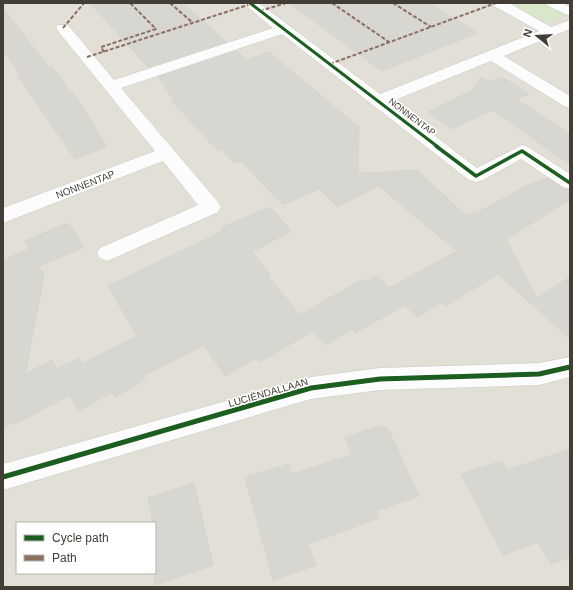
<svg xmlns="http://www.w3.org/2000/svg" width="573" height="590" viewBox="0 0 573 590" font-family="Helvetica,sans-serif">
<style>
.residential{fill:#e1dfd6;fill-rule:evenodd}
.green{fill:#d8e6ca}
.building{fill:#d7d6d1;stroke:#d5d4ce}
.lines{fill:none;stroke-linecap:round;stroke-linejoin:round}
.minor-casing{stroke:#c9c9c4;stroke-width:1}
.minor{fill:#fcfcfc;fill-rule:evenodd}
.quiet{stroke:#8d6e63;stroke-width:2;stroke-dasharray:4 2;stroke-linecap:butt}
.cycleway-far2-casing{stroke:#fff;stroke-width:5}
.cycleway-far1-casing{stroke:#fff;stroke-width:6}
.cycleway-casing{stroke:#fff;stroke-width:8}
.cycleway-far2{stroke:#1b5e20;stroke-width:3}
.cycleway-far1{stroke:#1b5e20;stroke-width:3.5}
.cycleway{stroke:#1b5e20;stroke-width:5}
.labels{text-anchor:middle;stroke-width:3;stroke-linejoin:round;paint-order:stroke}
.far-street-label{font-size:9px;fill:#423e35;stroke:#fff}
.street-label{font-size:10px;fill:#423e35;stroke:#fff}
</style>
<rect width="100%" height="100%" fill="#edede8"/>
<path class="residential" d="M3,3H570V587H3ZM17,523H155V573H17Z"/>
<path class="green" d="M511,3H542L566,16L546,23Z"/>
<g class="building">
<path d="M90,3H183L226,42L148,67Z"/>
<path d="M289,3H430L477,33L382,71Z"/>
<path d="M3,8L49,68L52,67L79,102L107,147L75,159L17,74L20,73L3,50Z"/>
<path d="M237,51L247,60L269,52L359,127L358,172L353,174L417,170L465,215L480,211L524,187L547,178L562,188L570,190V200L506,239L537,298L570,277V339L498,274L445,306L442,302L417,317L405,305L355,333L352,329L325,345L300,315L363,279L367,282L377,276L389,288L457,251L379,186L337,207L319,189L283,205L241,161L234,163L221,149L217,150L172,101L175,100L164,88H167L158,77Z"/>
<path d="M481,77L490,82L502,77L529,94L516,99L570,134V165L493,110L451,129L428,112L471,91Z"/>
<path d="M270,207L291,231L252,252L270,274L268,276L313,331L260,362L257,358L225,376L204,345L143,376L145,380L115,397L112,392L78,411L70,395L15,424L12,423L3,428V260L29,249L44,276L25,374L52,360L57,369L79,358L82,364L137,336L108,286L223,231L221,228Z"/>
<path d="M68,223L84,247L39,266L25,241Z"/>
<path d="M378,427H387L419,496L376,511L379,518L308,544L316,565L273,580L245,477L289,464L292,474L352,455L345,437Z"/>
<path d="M570,449V557L551,564L538,542L503,555L461,474L502,461L507,470Z"/>
<path d="M194,483L213,565L155,585V523H153L148,498Z"/>
</g>
<g class="lines">
<defs>
<g id="minor">
<path d="M243,3H259L380,94L539,31L494,6L492,3H509L551,27L570,20V29L504,56L570,96V108L564,106L491,61L390,102L477,168L522,145L528,147L570,174V189L563,187L521,159L483,180L476,182L469,180L282,34L121,88L218,202L221,207L218,212L114,258L107,261L100,258L97,253L100,248L198,205L163,161L3,223V208L155,151L58,31L56,28L58,25H68L114,80L273,28Z"/>
<path d="M546,3H563L570,7V16L548,6Z"/>
<path d="M570,357V377L539,385L380,390L311,399L3,490V464L311,377L380,368L539,363Z"/>
</g>
</defs>
<use href="#minor" class="minor-casing"/>
<use href="#minor" class="minor"/>
<g class="quiet">
<path d="M170,3L193,23"/>
<path d="M332,3L389,42"/>
<path d="M393,3L431,27"/>
<path d="M260,11L286,3"/>
<path d="M63,28L84,3"/>
<path d="M104,52L101,47L156,29L130,3"/>
<path d="M87,57L251,4"/>
<path d="M330,64L496,3"/>
</g>
<defs>
<path id="cycleway-far2" d="M250,3L438,147"/>
<path id="cycleway-far1" d="M436,146L476,176L522,151L570,183"/>
<path id="cycleway" d="M3,477L311,388L380,379L539,374L570,367"/>
</defs>
<use href="#cycleway-far2" class="cycleway-far2-casing"/>
<use href="#cycleway-far1" class="cycleway-far1-casing"/>
<use href="#cycleway" class="cycleway-casing"/>
<use href="#cycleway-far2" class="cycleway-far2"/>
<use href="#cycleway-far1" class="cycleway-far1"/>
<use href="#cycleway" class="cycleway"/>
</g>
<g class="labels">
<g class="far-street-label">
<text transform="translate(412 117) rotate(37)" y="3">NONNENTAP</text>
</g>
<g class="street-label">
<text transform="translate(85 184) rotate(-21)" y="4">NONNENTAP</text>
<text transform="translate(268 392) rotate(-16)" y="4">LUCIËNDALLAAN</text>
</g>
</g>
<rect width="573" height="590" fill="none" stroke="#423e35" stroke-width="8"/>
<rect x="16" y="522" width="140" height="52" fill="#ffffff" stroke="#b3b2ae"/>
<rect x="24" y="535" width="20" height="6" fill="#1b5e20" stroke="#b3b2ae"/>
<text x="52" y="542" font-size="12" fill="#423e35">Cycle path</text>
<rect x="24" y="555" width="20" height="6" fill="#8d6e63" stroke="#b3b2ae"/>
<text x="52" y="562" font-size="12" fill="#423e35">Path</text>
<g transform="translate(537 36) rotate(288)" stroke="#ffffff" stroke-width="3" paint-order="stroke">
<path d="M0-3L7 15L0 10L-7 15Z" fill="#423e35"/>
<text y="-6" font-size="11" font-weight="bold" text-anchor="middle" fill="#423e35">N</text>
</g>
</svg>
